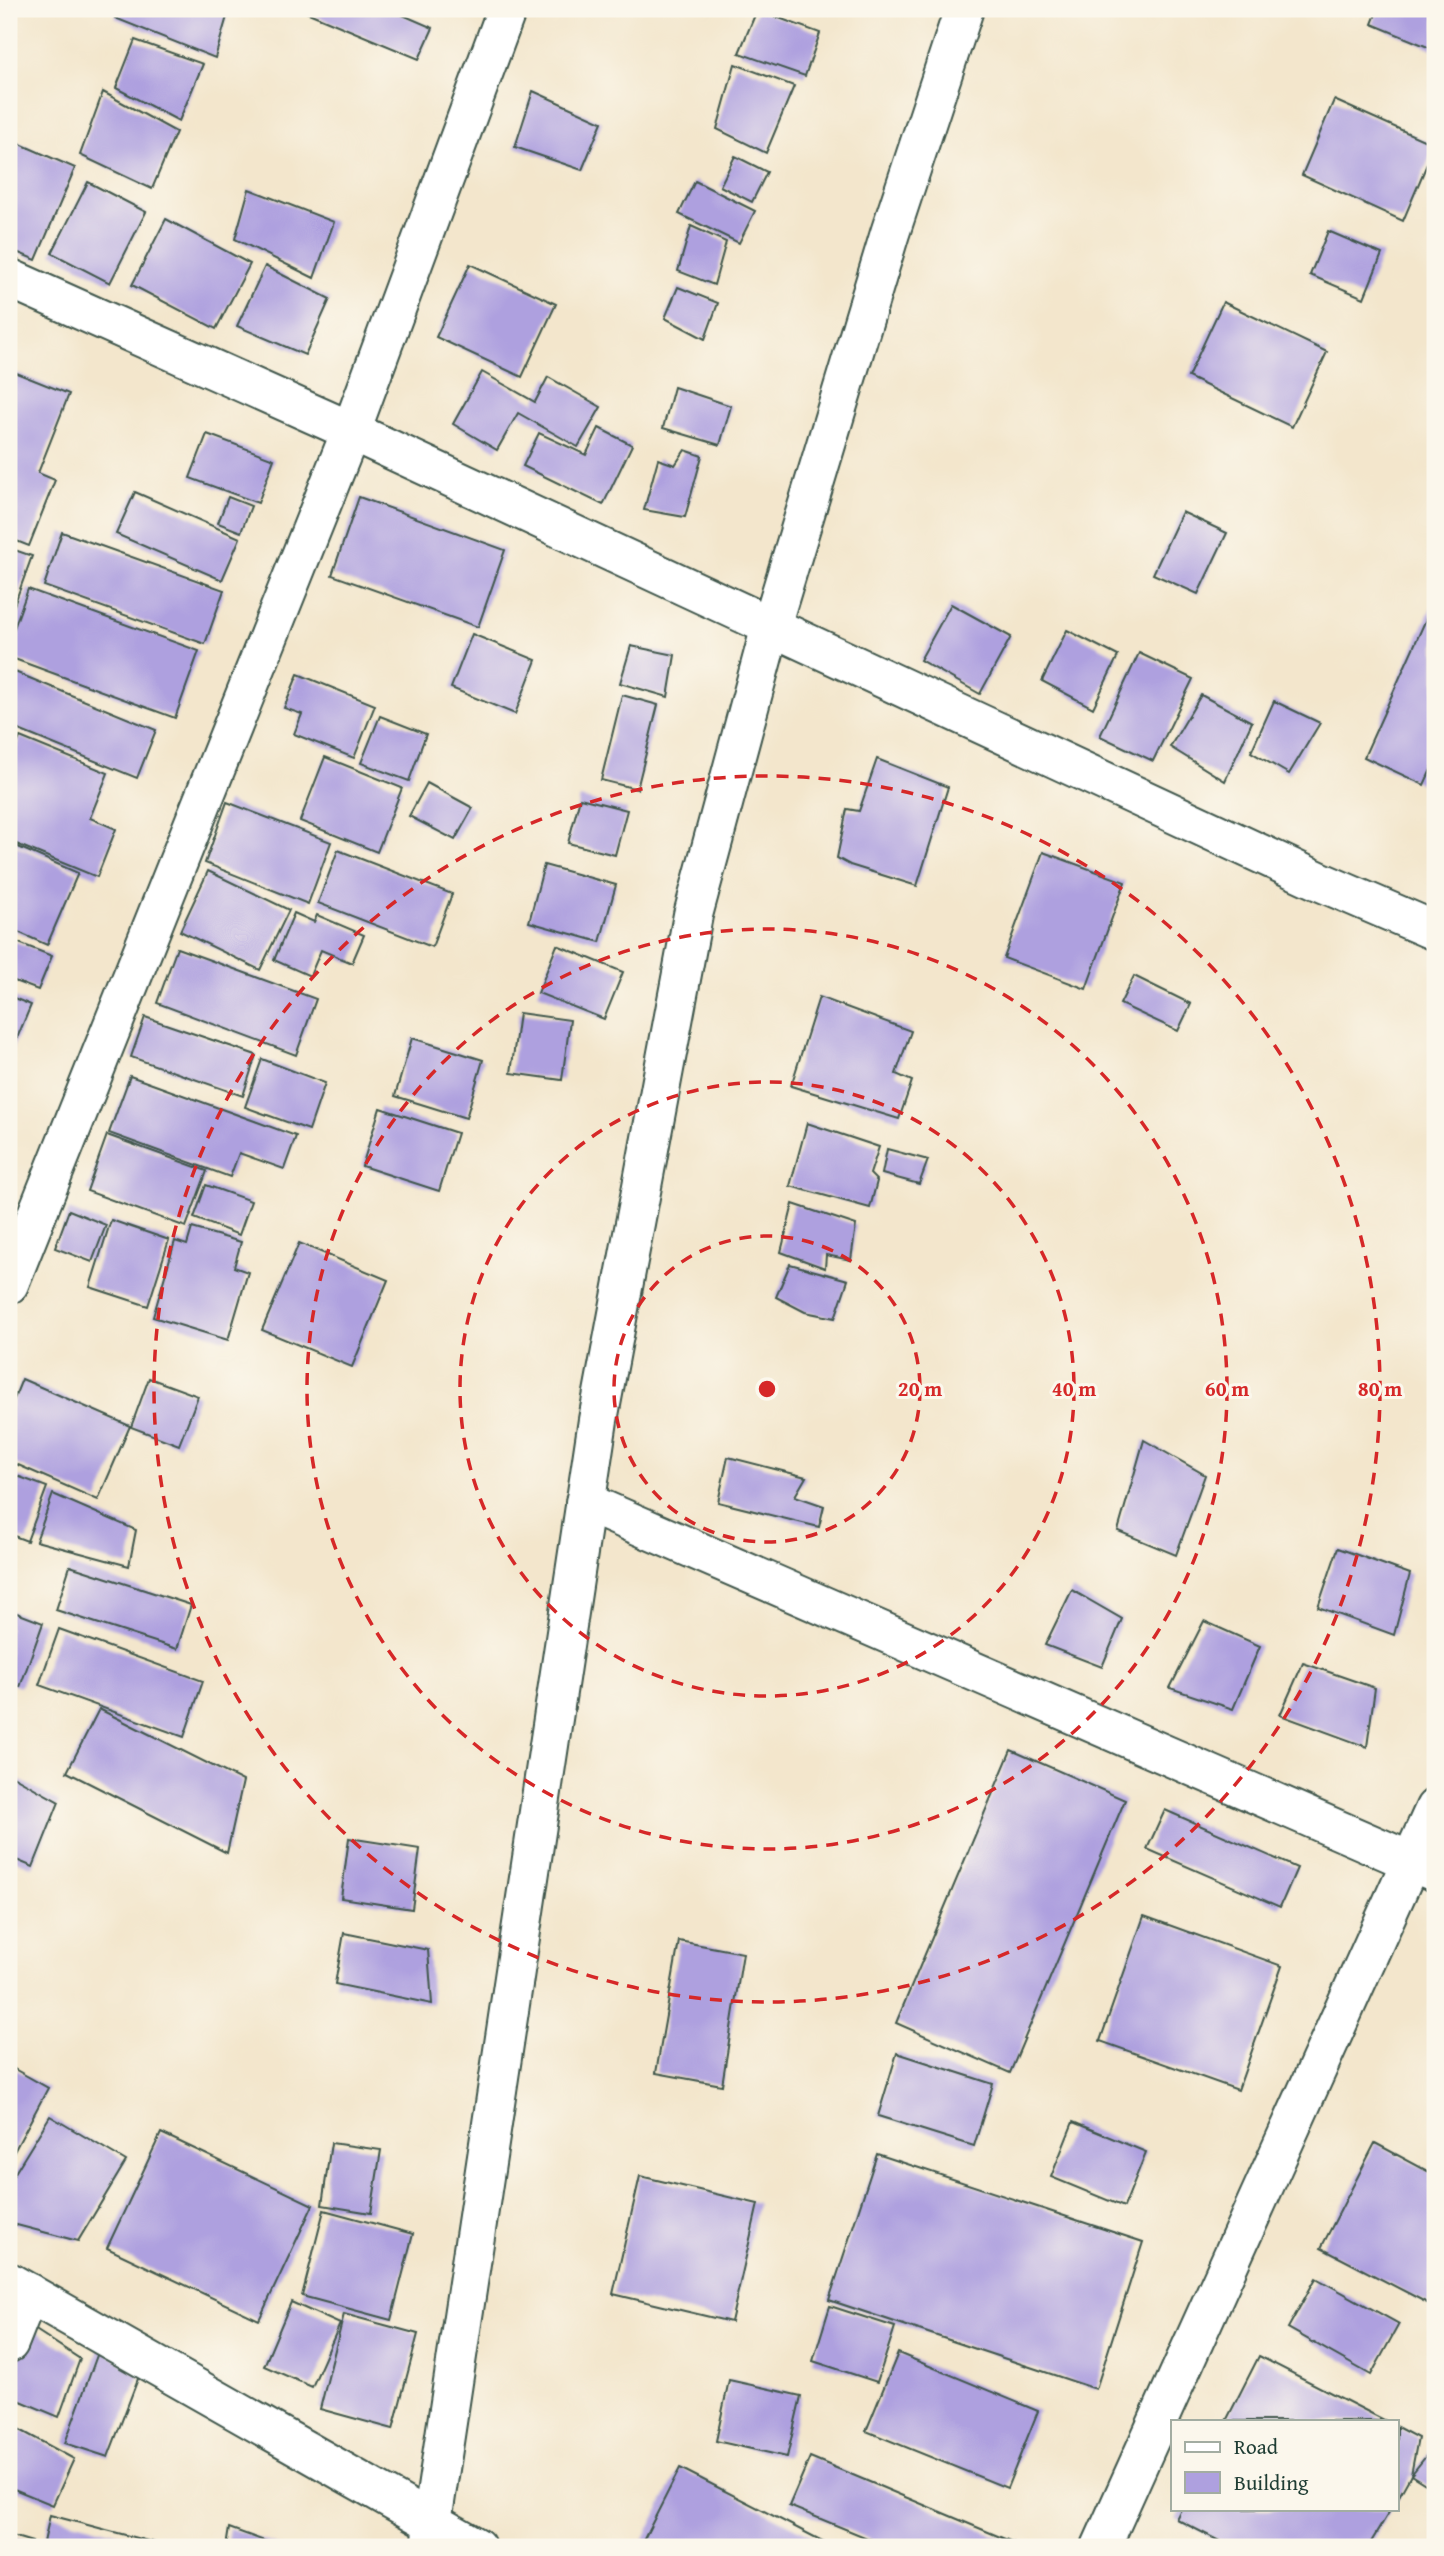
<svg xmlns="http://www.w3.org/2000/svg" width="1444" height="2556" viewBox="0 0 1444 2556" font-family="'Gentium Book Plus',serif">
<style>
.building{fill:#aea0df}
.lines{fill:none;stroke-linecap:round;stroke-linejoin:round}
.minor-casing{stroke:#3f564b;stroke-width:42}
.minor{stroke:#fff;stroke-width:38}
.ring{fill:none;stroke:#d62828;stroke-width:3.5;stroke-dasharray:12 9}
.centre{fill:#d62828;stroke:#fbf7ec;stroke-width:3.5}
.ring-label{font-size:21px;text-anchor:middle;font-weight:bold;fill:#d62828;stroke:#fbf7ec;stroke-width:6;stroke-linejoin:round;paint-order:stroke}
</style>
<rect width="100%" height="100%" fill="#fbf7ec"/>
<filter id="ink" filterUnits="userSpaceOnUse"><feTurbulence type="fractalNoise" baseFrequency=".0143" numOctaves="2"/><feDisplacementMap in="SourceGraphic" scale="14" xChannelSelector="R" yChannelSelector="G"/><feConvolveMatrix kernelMatrix="1 2 1 2 8 2 1 2 1" color-interpolation-filters="sRGB"/></filter>
<filter id="wash" filterUnits="userSpaceOnUse"><feTurbulence type="fractalNoise" baseFrequency=".00686" numOctaves="4" result="noise"/><feDisplacementMap in="SourceGraphic" scale="28" xChannelSelector="R" yChannelSelector="G"/><feGaussianBlur stdDeviation="1.57" result="paint"/><feColorMatrix in="noise" values="0 0 0 0 0 0 0 0 0 0 0 0 0 0 0 0 0 1.4 0 .05"/><feComposite in="paint" operator="in"/></filter>
<g filter="url(#wash)">
<rect width="100%" height="100%" fill="#f3e6cc"/>
<g id="blocks">
<g class="building">
<path d="M119,9H219L228,13L215,58L115,18Z"/>
<path d="M299,9H389L433,28L419,59Z"/>
<path d="M1378,9H1435V50L1372,24Z"/>
<path d="M757,10L820,33L805,76L739,53Z"/>
<path d="M135,40L203,64L179,121L116,88Z"/>
<path d="M735,64L794,86L766,153L717,129Z"/>
<path d="M533,91L602,122L582,170L515,147Z"/>
<path d="M103,92L176,132L152,189L80,155Z"/>
<path d="M1334,100L1435,145L1403,221L1302,175Z"/>
<path d="M18,143L75,168L36,260L9,249V166Z"/>
<path d="M735,156L767,172L752,202L720,186Z"/>
<path d="M695,181L755,211L739,243L679,214Z"/>
<path d="M88,182L146,212L110,283L52,253Z"/>
<path d="M249,189L334,222L314,278L235,239Z"/>
<path d="M166,219L250,264L216,329L132,285Z"/>
<path d="M691,226L726,242L714,285L678,271Z"/>
<path d="M1328,231L1382,254L1364,298L1310,275Z"/>
<path d="M470,264L556,304L522,377L436,337Z"/>
<path d="M265,266L330,299L305,355L237,326Z"/>
<path d="M678,287L718,303L705,339L665,318Z"/>
<path d="M1223,302L1327,352L1292,427L1188,377Z"/>
<path d="M9,370L69,394L38,473L55,480L29,546L9,538Z"/>
<path d="M482,372L535,402L548,377L601,407L578,447L518,413L497,450L453,424Z"/>
<path d="M674,387L731,406L720,445L663,428Z"/>
<path d="M599,428L632,445L603,505L523,466L539,433L586,455Z"/>
<path d="M207,434L274,459L258,503L190,478Z"/>
<path d="M685,450L702,456L685,517L644,510L658,459L675,465Z"/>
<path d="M135,492L240,538L222,580L116,534Z"/>
<path d="M228,497L251,506L241,532L218,523Z"/>
<path d="M359,497L505,550L478,627L332,575Z"/>
<path d="M1182,512L1227,533L1198,594L1153,574Z"/>
<path d="M62,532L224,590L205,644L44,586Z"/>
<path d="M9,548L32,556L9,619Z"/>
<path d="M28,589L199,651L175,718L9,657V642Z"/>
<path d="M951,604L1011,637L980,694L920,660Z"/>
<path d="M1431,608L1435,610V761L1424,785L1364,757Z"/>
<path d="M1067,630L1118,656L1093,708L1042,681Z"/>
<path d="M472,634L536,660L515,714L451,688Z"/>
<path d="M631,646L675,655L668,697L620,683Z"/>
<path d="M1139,653L1193,679L1153,761L1100,736Z"/>
<path d="M10,670L156,730L137,778L9,726Z"/>
<path d="M298,674L375,705L354,758L294,734L302,714L284,708Z"/>
<path d="M622,695L658,705L637,789L601,780Z"/>
<path d="M1201,695L1252,722L1225,781L1170,747Z"/>
<path d="M1274,701L1320,723L1289,774L1251,752Z"/>
<path d="M380,716L426,734L409,781L361,763Z"/>
<path d="M20,737L108,773L90,818L116,829L97,877L9,841V765Z"/>
<path d="M325,757L402,788L377,852L300,821Z"/>
<path d="M877,759L948,787L917,886L850,865L837,858L847,809L859,811Z"/>
<path d="M427,783L473,808L455,840L409,816Z"/>
<path d="M580,798L627,810L615,855L568,843Z"/>
<path d="M227,802L331,842L308,904L205,863Z"/>
<path d="M9,843L78,873L47,945L9,928Z"/>
<path d="M338,850L452,894L432,947L318,903Z"/>
<path d="M1043,852L1125,882L1086,989L1004,958Z"/>
<path d="M544,865L616,885L600,942L529,922Z"/>
<path d="M208,871L289,910L260,970L180,931Z"/>
<path d="M294,913L314,922L317,915L364,935L352,963L321,950L310,976L274,960Z"/>
<path d="M9,939L52,956L38,990L9,979Z"/>
<path d="M557,945L623,972L604,1019L538,993Z"/>
<path d="M177,948L316,999L296,1055L157,1003Z"/>
<path d="M1134,976L1191,1004L1178,1031L1120,1004Z"/>
<path d="M9,996L31,1005L9,1057Z"/>
<path d="M819,997L911,1031L896,1074L912,1081L899,1119L791,1086Z"/>
<path d="M519,1013L570,1020L562,1080L511,1073Z"/>
<path d="M145,1017L256,1055L243,1096L131,1057Z"/>
<path d="M412,1038L483,1060L466,1118L395,1096Z"/>
<path d="M262,1059L325,1083L309,1130L245,1107Z"/>
<path d="M130,1076L296,1136L284,1169L239,1153L230,1177L109,1133Z"/>
<path d="M380,1108L457,1133L439,1191L362,1166Z"/>
<path d="M807,1123L879,1147L870,1174L877,1181L870,1208L790,1186Z"/>
<path d="M107,1135L207,1171L186,1227L87,1191Z"/>
<path d="M887,1149L928,1160L919,1184L882,1174Z"/>
<path d="M206,1185L251,1201L239,1235L194,1218Z"/>
<path d="M793,1204L856,1225L851,1260L826,1255L825,1268L781,1252Z"/>
<path d="M69,1210L106,1225L92,1262L55,1248Z"/>
<path d="M111,1220L169,1240L148,1306L90,1287Z"/>
<path d="M192,1228L241,1242L234,1267L248,1272L228,1340L153,1317L175,1241L187,1245Z"/>
<path d="M299,1243L388,1280L352,1367L262,1330Z"/>
<path d="M790,1264L848,1280L835,1318L805,1312L776,1297Z"/>
<path d="M149,1378L198,1396L179,1445L131,1427Z"/>
<path d="M22,1379L130,1426L98,1500L9,1461V1411Z"/>
<path d="M1144,1440L1205,1475L1176,1555L1118,1531Z"/>
<path d="M728,1457L806,1477L795,1496L824,1506L819,1527L718,1502Z"/>
<path d="M9,1473L47,1487L27,1541L9,1534Z"/>
<path d="M53,1494L136,1530L129,1566L36,1541Z"/>
<path d="M1338,1548L1410,1574L1394,1635L1318,1607Z"/>
<path d="M70,1566L191,1605L177,1649L56,1610Z"/>
<path d="M1072,1590L1122,1619L1102,1667L1045,1645Z"/>
<path d="M9,1610L43,1623L20,1687L9,1683Z"/>
<path d="M1204,1621L1260,1646L1233,1709L1170,1688Z"/>
<path d="M59,1629L203,1681L184,1737L39,1685Z"/>
<path d="M1303,1663L1375,1688L1367,1747L1280,1715Z"/>
<path d="M99,1709L243,1781L227,1853L67,1772Z"/>
<path d="M1011,1750L1125,1800L1010,2073L896,2023Z"/>
<path d="M9,1774L59,1802L33,1867L9,1857Z"/>
<path d="M1165,1810L1297,1868L1280,1907L1147,1849Z"/>
<path d="M349,1838L420,1849L412,1909L341,1898Z"/>
<path d="M1144,1916L1282,1966L1238,2090L1100,2041Z"/>
<path d="M344,1933L428,1950L432,2004L335,1984Z"/>
<path d="M679,1941L743,1953L722,2085L656,2073Z"/>
<path d="M897,2053L993,2084L974,2146L878,2116Z"/>
<path d="M9,2066L48,2088L9,2161Z"/>
<path d="M50,2116L126,2161L78,2241L9,2223L10,2181Z"/>
<path d="M1073,2122L1146,2152L1124,2207L1051,2177Z"/>
<path d="M161,2133L313,2205L259,2320L107,2248Z"/>
<path d="M331,2143L381,2150L371,2213L322,2205Z"/>
<path d="M1375,2143L1435,2175V2307L1321,2248Z"/>
<path d="M877,2154L1143,2242L1096,2389L829,2300Z"/>
<path d="M640,2176L758,2204L731,2322L613,2294Z"/>
<path d="M324,2210L413,2234L391,2320L302,2296Z"/>
<path d="M1316,2278L1399,2324L1371,2375L1288,2328Z"/>
<path d="M291,2302L340,2324L312,2387L264,2366Z"/>
<path d="M830,2306L895,2327L877,2382L813,2361Z"/>
<path d="M344,2314L418,2334L393,2429L320,2409Z"/>
<path d="M28,2325L80,2359L59,2417L9,2396V2378Z"/>
<path d="M100,2347L139,2376L108,2457L65,2443Z"/>
<path d="M898,2353L1038,2411L1007,2488L866,2431Z"/>
<path d="M1259,2356L1386,2421H1226Z"/>
<path d="M729,2380L801,2396L787,2457L716,2441Z"/>
<path d="M9,2424L74,2459L53,2505L9,2487Z"/>
<path d="M1397,2427L1418,2438L1411,2475L1397,2500Z"/>
<path d="M1435,2445V2490L1411,2475Z"/>
<path d="M810,2457L1024,2547H889L789,2506Z"/>
<path d="M680,2468L834,2547H640Z"/>
<path d="M1181,2509H1391L1368,2547H1231L1176,2519Z"/>
<path d="M50,2515L167,2546V2547H43Z"/>
<path d="M229,2528L281,2547H226Z"/>
<path d="M9,2535L32,2542L30,2547H9Z"/>
</g>
</g>
</g>
<g filter="url(#ink)">
<use href="#blocks" fill-opacity="0" stroke="#3f564b" stroke-width="2"/>
<g class="lines">
<defs>
<g id="minor">
<path d="M9,278L351,431L1319,881L1435,931"/>
<path d="M9,1284L351,431L507,9"/>
<path d="M585,1502L1435,1872"/>
<path d="M9,2282L476,2547"/>
<path d="M9,2343L29,2293"/>
<path d="M431,2547L432,2522L598,1420L693,915L771,626L890,233L964,9"/>
<path d="M1101,2547L1435,1808"/>
</g>
</defs>
<use href="#minor" class="minor-casing"/>
<use href="#minor" class="minor"/>
</g>
</g>
<g class="ring">
<circle cx="767" cy="1389" r="153"/>
<circle cx="767" cy="1389" r="307"/>
<circle cx="767" cy="1389" r="460"/>
<circle cx="767" cy="1389" r="613"/>
</g>
<circle cx="767" cy="1389" r="10" class="centre"/>
<g class="ring-label">
<text x="920" y="1396">20 m</text>
<text x="1074" y="1396">40 m</text>
<text x="1227" y="1396">60 m</text>
<text x="1380" y="1396">80 m</text>
</g>
<rect width="1444" height="2556" fill="none" stroke="#fbf7ec" stroke-width="35"/>
<rect x="1171" y="2420" width="228" height="91" fill="#fbf7ec" stroke="#a3ada2" stroke-width="2"/>
<rect x="1185" y="2442" width="35" height="10" fill="#ffffff" stroke="#a3ada2" stroke-width="2"/>
<text x="1234" y="2454" font-size="21" fill="#1f3d34">Road</text>
<rect x="1185" y="2472" width="35" height="21" fill="#aea0df" stroke="#a3ada2" stroke-width="2"/>
<text x="1234" y="2490" font-size="21" fill="#1f3d34">Building</text>
</svg>
